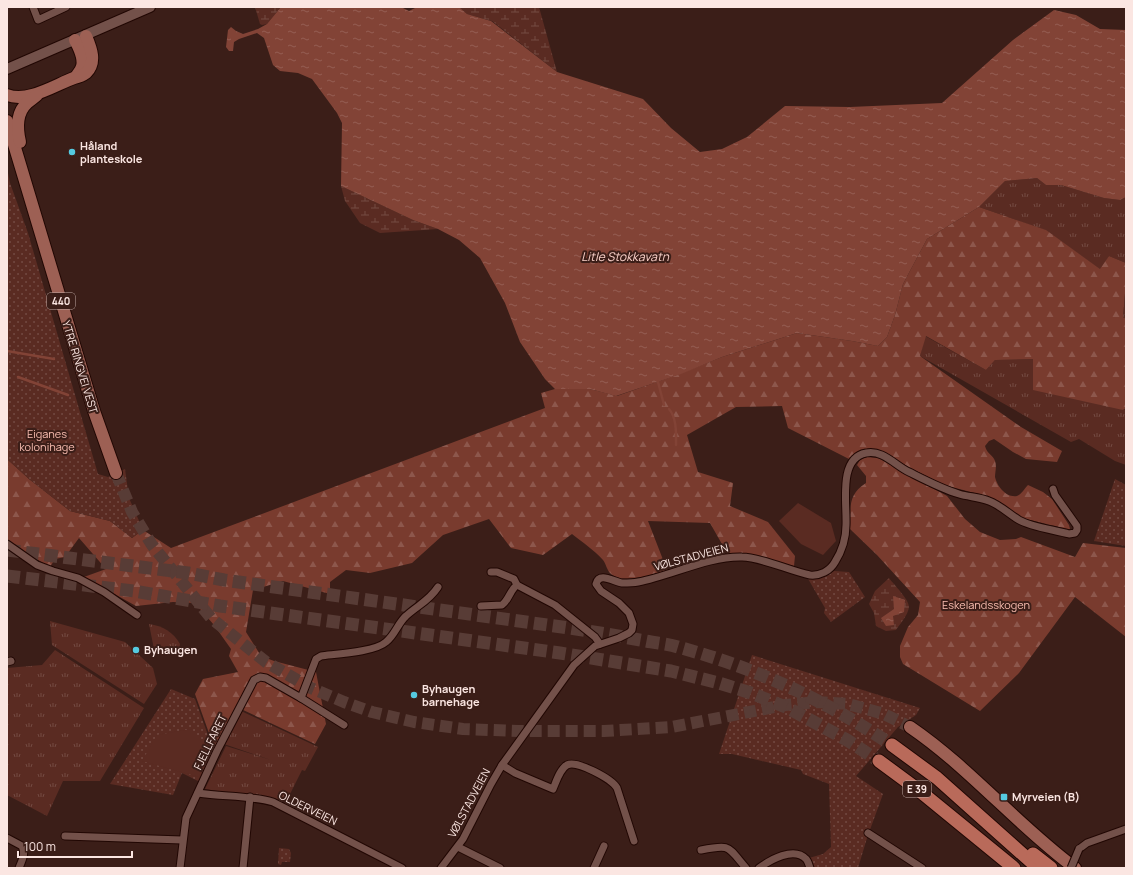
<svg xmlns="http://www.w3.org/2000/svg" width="1133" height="875" viewBox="0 0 1133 875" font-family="Manrope,sans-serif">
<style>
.grass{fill:url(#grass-tufts)}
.forest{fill:url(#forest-firs)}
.wetland{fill:url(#wetland-marsh)}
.park{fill:url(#park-dots)}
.pitch{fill:#5a2b22}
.water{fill:url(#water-ripples)}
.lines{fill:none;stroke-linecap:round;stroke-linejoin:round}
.stream{stroke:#824336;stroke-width:2.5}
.primary-tunnel{stroke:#583c36;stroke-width:12;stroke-dasharray:12 6;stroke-linecap:butt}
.motorway-tunnel{stroke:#583c36;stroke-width:13;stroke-dasharray:13 6;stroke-linecap:butt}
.minor-casing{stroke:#210703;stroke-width:9}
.secondary-casing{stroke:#210703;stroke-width:12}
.primary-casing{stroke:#210703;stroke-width:14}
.motorway-casing{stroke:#210703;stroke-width:15}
.minor{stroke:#73514a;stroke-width:7}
.secondary{stroke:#73514a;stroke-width:10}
.primary{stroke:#9d6054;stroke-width:12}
.motorway{stroke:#b96a5a;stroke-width:13}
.minor-bridge-casing{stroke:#210703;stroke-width:9;stroke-linecap:butt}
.minor-bridge{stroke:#73514a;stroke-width:7}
.poi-dot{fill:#55cae0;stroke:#3b1e18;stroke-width:1.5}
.labels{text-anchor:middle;stroke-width:4;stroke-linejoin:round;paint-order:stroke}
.shield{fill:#3b1e18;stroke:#c1aaa5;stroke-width:1}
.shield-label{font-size:10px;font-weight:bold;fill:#fbe6e2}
.poi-label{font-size:11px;font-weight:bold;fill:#fbe6e2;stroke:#3b1e18;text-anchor:start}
.street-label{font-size:11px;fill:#fbe6e2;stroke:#3b1e18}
.park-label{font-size:11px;fill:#fabeb1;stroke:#3b1e18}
.water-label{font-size:12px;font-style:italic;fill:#f9d0c8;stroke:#3b1e18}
</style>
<defs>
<pattern id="grass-tufts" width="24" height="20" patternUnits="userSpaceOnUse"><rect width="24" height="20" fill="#5a2b22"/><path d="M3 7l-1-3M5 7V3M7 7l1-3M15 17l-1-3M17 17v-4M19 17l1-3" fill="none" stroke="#734a42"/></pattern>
<pattern id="forest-firs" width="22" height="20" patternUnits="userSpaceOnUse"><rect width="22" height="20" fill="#793b2e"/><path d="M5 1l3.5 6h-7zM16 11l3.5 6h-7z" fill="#8d574c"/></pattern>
<pattern id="wetland-marsh" width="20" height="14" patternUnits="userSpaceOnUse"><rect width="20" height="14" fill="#5a2b22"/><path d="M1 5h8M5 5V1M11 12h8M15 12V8" fill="none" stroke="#734a42"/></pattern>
<pattern id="park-dots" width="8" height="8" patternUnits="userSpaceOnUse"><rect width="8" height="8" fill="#5a2b22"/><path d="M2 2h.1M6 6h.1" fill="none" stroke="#734a42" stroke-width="1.8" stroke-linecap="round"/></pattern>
<pattern id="water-ripples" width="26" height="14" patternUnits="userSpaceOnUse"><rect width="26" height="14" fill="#824336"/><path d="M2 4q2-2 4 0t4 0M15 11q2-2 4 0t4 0" fill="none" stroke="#955e53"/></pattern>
</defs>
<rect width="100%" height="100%" fill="#3b1e18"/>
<g class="grass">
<path d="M1037,178L1046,185H1061L1104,198L1120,200L1126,197V263L1109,256L1101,270L1045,230L979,207L1005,181Z"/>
<path d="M1126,281V319L1123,317Z"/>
<path d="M925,336L986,370L995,360L1034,359L1123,410L1126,409V465L1115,461L1079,439L1071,442L920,356Z"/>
<path d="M50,621L125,642L153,668L157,684L144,704L52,645Z"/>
<path d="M149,624C163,626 173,632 180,644L179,651C168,654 163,653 154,649Z"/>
<path d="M55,650L144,708L100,781H63L47,816L7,795V668L42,665Z"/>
<path d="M241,711L318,747L305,771L302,770L286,802L205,789L226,746L271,760L224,744Z"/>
</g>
<g class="forest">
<path d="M979,207L1046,230L1100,269L1109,256L1126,263V281L1123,317L1126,319V408L1123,410L1033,390V359L995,360L986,370L926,336L920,356L1021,427L1062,451L1057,462L1026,459L1013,452L994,439L989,441L985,446C987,454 993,455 995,461C997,466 995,472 995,477C997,486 1006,498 1017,496C1021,495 1025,488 1028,485L1043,492L1052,499L1069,525L1070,529H1067L1022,518L1002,504L986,496L944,485L874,449L849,459L788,428L782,406L736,407L687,435L698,472L733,483L730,506L768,522L795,556L794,566L750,555L727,553L710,523L648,521L667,570C652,574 623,586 610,573C607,570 606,564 603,560C594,550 582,542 572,534L543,555L511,548L489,519L443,535L412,563L370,573L346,570L330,582V594L283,581L253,590L246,632L261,656L274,661L316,672L326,724L315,744L241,709L214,747L195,694L203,679L238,672L229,656L231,649L214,625L195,603L173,602L136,606L84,577L106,569L79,538L65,557L55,559L50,567L7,541V459L29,479L70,511L110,521L132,538L143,530L171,548L545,408L541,393L555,389H590L617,396L674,376L722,357L797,333L852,341L878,346L887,337L895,315L903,284L927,239Z"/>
<path d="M866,457L878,458L947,496L965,519L980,532L1000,540L1016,539L1021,537L1075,557L1083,543L1126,548V637L1075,597L1019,673L980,711L903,664L900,657V646L908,627L918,615L920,602L877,555L850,529C851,508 847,495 866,483V476L857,465L860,460Z"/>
</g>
<g class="wetland">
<path d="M255,7H281L267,24L262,25L260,24Z"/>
<path d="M459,7H539L557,72L492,21L467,14Z"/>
<path d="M341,186L413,220L438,229L380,233L360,223L345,201Z"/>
<path d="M889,578C894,585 909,599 909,607C908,615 900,624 896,630L886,631L876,626L874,613L869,604L875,591Z"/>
</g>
<g class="park">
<path d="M7,168L10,183L28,233L98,474L108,477L125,469L129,498L143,530L132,538L110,521L70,511L29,479L7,459Z"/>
<path d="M1115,479L1126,485V546L1094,541Z"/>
<path d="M834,571L849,572L865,597L831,622L824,613L825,608L807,577H824Z"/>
<path d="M752,655L920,708L916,715L898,727L856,776L883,794L867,838L858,868H813L809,858L823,854L831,847L829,784L803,774L801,770L732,754H719Z"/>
<path d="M171,689L195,699L213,749L200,782L182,773L173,795L110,784Z"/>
<path d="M279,848L289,849L291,853L290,862H282L281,865L278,864Z"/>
</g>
<g class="pitch">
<path d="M798,503L831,523L836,541L823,555L801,544L779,521Z"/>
<path d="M191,729L208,747L199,777L142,761L157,735Z"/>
</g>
<g class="water">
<path d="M281,7H401L409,11L417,7H459L467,14L491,21L557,72L643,99L671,128L700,152L722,149L747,137L785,106L850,107L942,103L1013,40L1054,10L1076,15L1100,29L1126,30V197L1120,200L1104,198L1061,185H1046L1037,178L1005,181L979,207L927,239L903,284L895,315L887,337L878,346L852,341L797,333L722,357L681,374L616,396L590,389H555L545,379L520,342L505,303L480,258L459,240L438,229L413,220L341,186L342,123L337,113L312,79L298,73L280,71L273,65L264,38L257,33L239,39L234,42L233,51H229L226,47L228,30L231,27L236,31L243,34L258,29L267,24Z"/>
<path d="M893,596L905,600L904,612L893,616L894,625L886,626L881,618L894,609Z"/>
</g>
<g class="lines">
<g class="stream">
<path d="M7,351L54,359"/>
<path d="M18,377L68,395"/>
<path d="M658,382L664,405"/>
<path d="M669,409C677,418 676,434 676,445"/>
</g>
<path class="primary-tunnel" d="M116,473L132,512L152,545L211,618L266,662L311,688L344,702L372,712L414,722L463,729L518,731H604L672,727L785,705L818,702L848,704L870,710L884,714L910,727"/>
<g class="motorway-tunnel">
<path d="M7,550L188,573L224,580L562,627C590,631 618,636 646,641C656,643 668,644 678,647C756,668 825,700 892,745"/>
<path d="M7,576L134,591L220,606L560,653L671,671L719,683L751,693L788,708L847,740L879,761"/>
</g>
<defs>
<g id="minor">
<path d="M33,7L38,20L66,7"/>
<path d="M7,544L37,565L53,571L78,578L104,592L137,615"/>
<path d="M491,572H497L514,579L517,585L555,605L595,637L600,644"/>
<path d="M481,606L502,605C509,600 510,590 517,585"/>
<path d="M7,662L11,661"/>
<path d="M301,698L344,725"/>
<path d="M502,765L515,773L553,789C556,782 560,769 567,765C577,760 612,779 617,788L634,841"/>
<path d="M198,793C223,797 248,795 273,802L402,868"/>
<path d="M868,833L922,868"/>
<path d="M65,836L182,840"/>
<path d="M7,838L22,846C26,854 22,860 19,868"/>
<path d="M458,847L500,868"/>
<path d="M1079,849L1087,843L1126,829"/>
<path d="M701,850C731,844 727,846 746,868"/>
<path d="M180,868L186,818L217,751L254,680L260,677L266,678L301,698L316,659L321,656C336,654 375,652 386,642C395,635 398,623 406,616C418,605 429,601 438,587"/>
<path d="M243,868L250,797"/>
<path d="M441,868L463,839L491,784L502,765L574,665L595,646L619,638L629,633L632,630L633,624L629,613L619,603L601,591L596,584C599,571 614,582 622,583C627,583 633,583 638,582C671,576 708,556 742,557C761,557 790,571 810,575C820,576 830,571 835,562C842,551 846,538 846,525C847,504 838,458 866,453C882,449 896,466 909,472C925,480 942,489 959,494C969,497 979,497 989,501C1000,505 1009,514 1019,520C1031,527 1055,530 1069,534L1075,533L1077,530V526L1055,495L1053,489"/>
<path d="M594,868L604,846"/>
<path d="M759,868C770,860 794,846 806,859C808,861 809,865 810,868"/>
</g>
<path id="secondary" d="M7,69L150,7"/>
<g id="primary">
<path d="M75,40C79,48 86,60 81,69C80,72 77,74 76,77"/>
<path d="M7,95C28,103 55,85 74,78C79,77 82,76 86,73C97,62 91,48 86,36"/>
<path d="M7,121L94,411L116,473"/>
<path d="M20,142C17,129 16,113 27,103C30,100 34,98 37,95"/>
<path d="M910,727C970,768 1017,825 1075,868"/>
</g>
<g id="motorway">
<path d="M892,745L937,778L1038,868"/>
<path d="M879,761L921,792L1014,868"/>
<path d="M1033,854L1051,868"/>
</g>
</defs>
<use href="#minor" class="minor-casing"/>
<use href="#secondary" class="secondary-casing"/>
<use href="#primary" class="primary-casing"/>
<use href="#motorway" class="motorway-casing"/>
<use href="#minor" class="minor"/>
<use href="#secondary" class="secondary"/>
<use href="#primary" class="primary"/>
<use href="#motorway" class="motorway"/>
<defs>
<path id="minor-bridge" d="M1071,868L1079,849"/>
</defs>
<use href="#minor-bridge" class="minor-bridge-casing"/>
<use href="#minor-bridge" class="minor-bridge"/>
</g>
<g class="poi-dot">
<circle cx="72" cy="152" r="4"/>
<circle cx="136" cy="650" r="4"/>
<circle cx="414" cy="695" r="4"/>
<rect x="1000" y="793" width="8" height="8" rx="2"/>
</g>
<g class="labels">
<g class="shield">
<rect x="47" y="293" width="28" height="16" rx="3"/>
<rect x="903" y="781" width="28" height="16" rx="3"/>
</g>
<g class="shield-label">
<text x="61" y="305">440</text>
<text x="917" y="793">E 39</text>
</g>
<g class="poi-label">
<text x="80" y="150">Håland<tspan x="80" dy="13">planteskole</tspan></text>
<text x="144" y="654">Byhaugen</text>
<text x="422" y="693">Byhaugen<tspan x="422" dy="13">barnehage</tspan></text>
<text x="1012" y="801">Myrveien (B)</text>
</g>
<g class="street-label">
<text transform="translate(80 367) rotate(73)" y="4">YTRE RINGVEI VEST</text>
<text transform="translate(691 557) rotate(-15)" y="4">VØLSTADVEIEN</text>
<text transform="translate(210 742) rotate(-64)" y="4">FJELLFARET</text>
<text transform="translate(469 803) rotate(-62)" y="4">VØLSTADVEIEN</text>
<text transform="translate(308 808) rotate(26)" y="4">OLDERVEIEN</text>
</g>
<g class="park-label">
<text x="47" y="438">Eiganes<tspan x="47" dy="13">kolonihage</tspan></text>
<text x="986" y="609">Eskelandsskogen</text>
</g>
<g class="water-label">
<text x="625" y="261">Litle Stokkavatn</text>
</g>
</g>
<rect width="1133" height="875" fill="none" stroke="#fbe6e2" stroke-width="16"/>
<path d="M18 851v6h114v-6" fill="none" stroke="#fbe6e2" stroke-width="2"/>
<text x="24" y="851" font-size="12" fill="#fbe6e2" stroke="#3b1e18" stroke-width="3" paint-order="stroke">100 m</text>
</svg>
